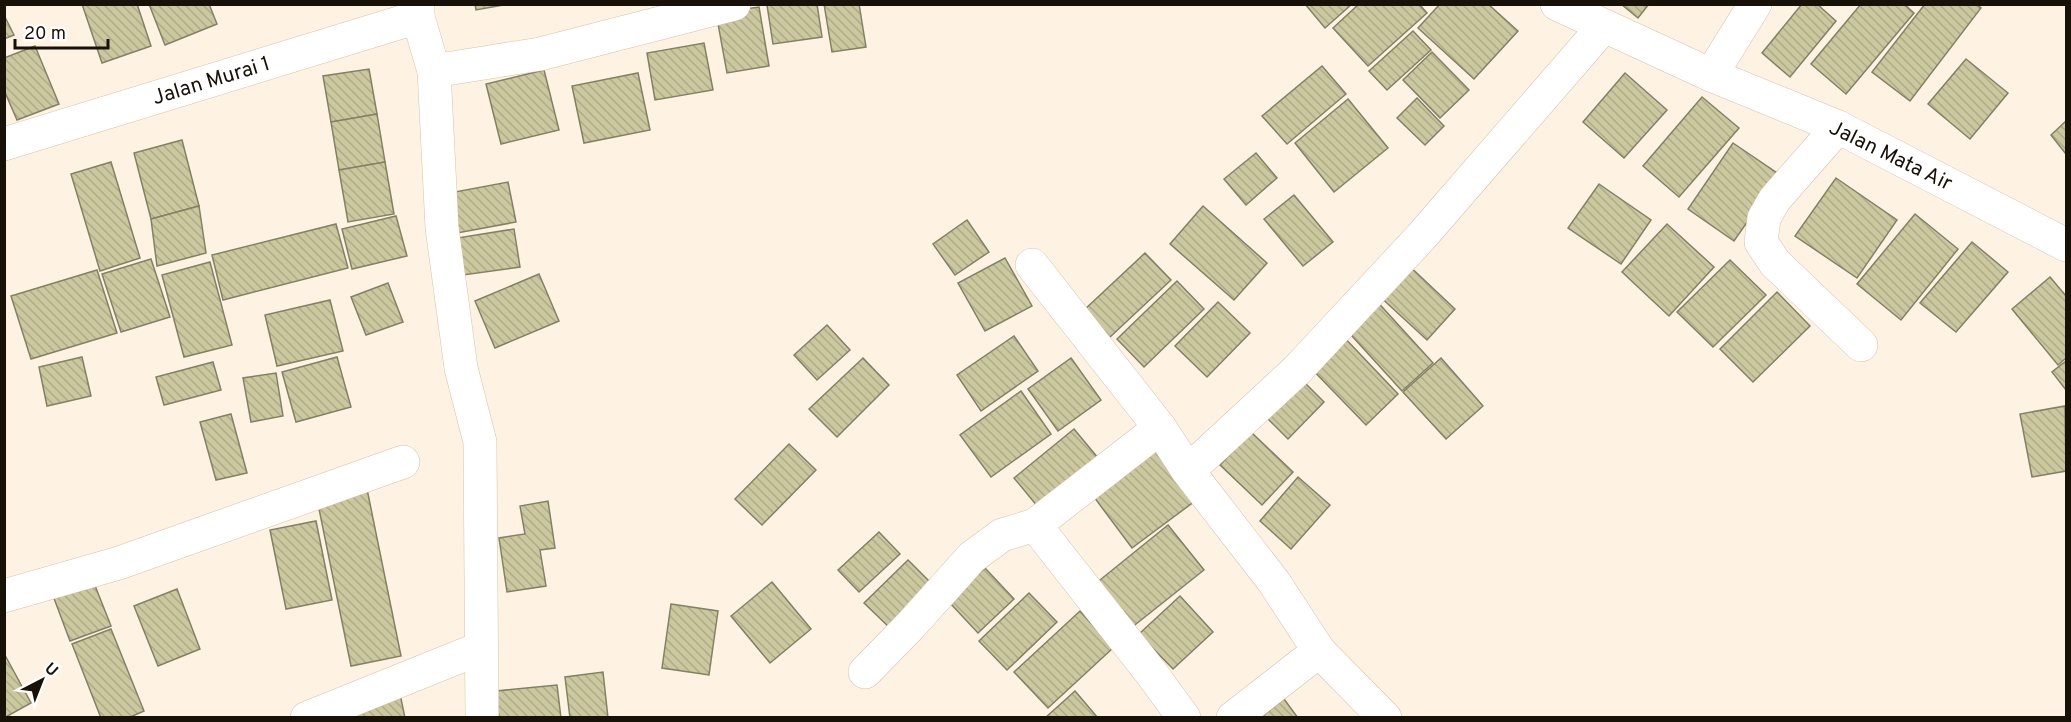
<svg xmlns="http://www.w3.org/2000/svg" width="2071" height="722" viewBox="0 0 2071 722" font-family="Overpass,sans-serif">
<style>
.building{fill:url(#building-back-hatch);stroke:#838164;stroke-width:1.5}
.lines{fill:none;stroke-linecap:round;stroke-linejoin:round}
.street-casing{stroke:#d5c2a9;stroke-width:34}
.secondary-casing{stroke:#d5c2a9;stroke-width:34}
.street{stroke:#fff;stroke-width:33}
.secondary{stroke:#fff;stroke-width:33}
.labels{text-anchor:middle;stroke-width:4.5;stroke-linejoin:round;paint-order:stroke}
.street-label{font-size:21px;fill:#171108;stroke:#fff}
</style>
<defs>
<pattern id="building-back-hatch" width="6" height="6" patternUnits="userSpaceOnUse" patternTransform="scale(1.5)"><rect width="6" height="6" fill="#cbc89f"/><path d="M-1 5l2 2M0 0l6 6M5-1l2 2" fill="none" stroke="#aeab87"/></pattern>
</defs>
<rect width="100%" height="100%" fill="#fef3e3"/>
<g class="building">
<path d="M82,4H137L151,46L102,63Z"/>
<path d="M149,4H209L217,24L165,45Z"/>
<path d="M475,4H509L476,10Z"/>
<path d="M817,4L822,37L773,44L767,5Z"/>
<path d="M824,4H859L866,47L832,52Z"/>
<path d="M1305,4H1352L1325,28Z"/>
<path d="M1359,4H1419L1427,13L1368,66L1333,28Z"/>
<path d="M1440,4H1488L1518,31L1474,79L1418,28Z"/>
<path d="M1621,4H1649L1638,18Z"/>
<path d="M1802,4H1817L1836,21L1790,77L1762,53Z"/>
<path d="M1861,4H1904L1914,13L1846,94L1811,64Z"/>
<path d="M1925,4H1976L1981,8L1910,101L1872,72Z"/>
<path d="M759,7L769,66L727,73L716,13Z"/>
<path d="M4,15L14,35L4,39Z"/>
<path d="M1413,31L1431,50L1387,90L1369,71Z"/>
<path d="M704,43L713,90L655,100L647,53Z"/>
<path d="M35,46L59,104L17,120L4,90V58Z"/>
<path d="M1432,52L1469,90L1440,118L1403,80Z"/>
<path d="M1966,59L2008,93L1970,139L1928,104Z"/>
<path d="M1322,66L1346,94L1287,144L1262,116Z"/>
<path d="M369,69L377,114L331,122L323,76Z"/>
<path d="M544,70L559,130L501,144L486,84Z"/>
<path d="M638,73L650,130L584,143L572,86Z"/>
<path d="M1625,73L1667,110L1624,158L1583,122Z"/>
<path d="M1702,97L1739,128L1679,197L1643,166Z"/>
<path d="M1417,98L1444,126L1425,145L1397,118Z"/>
<path d="M1348,99L1388,148L1334,192L1295,143Z"/>
<path d="M377,114L385,162L339,170L331,122Z"/>
<path d="M2066,121V154L2051,135Z"/>
<path d="M182,140L199,206L151,219L134,153Z"/>
<path d="M1733,143L1780,175L1734,241L1688,209Z"/>
<path d="M1256,153L1277,178L1246,205L1224,179Z"/>
<path d="M111,162L140,258L100,271L71,174Z"/>
<path d="M385,162L394,214L348,222L339,170Z"/>
<path d="M1836,178L1897,220L1857,278L1795,236Z"/>
<path d="M508,182L516,222L452,234L444,194Z"/>
<path d="M1599,184L1651,220L1621,264L1568,228Z"/>
<path d="M1294,195L1333,242L1303,266L1264,219Z"/>
<path d="M199,206L206,253L157,266L151,219Z"/>
<path d="M1203,206L1267,263L1234,300L1170,244Z"/>
<path d="M1915,214L1958,249L1901,320L1857,284Z"/>
<path d="M396,216L407,256L352,269L342,229Z"/>
<path d="M967,220L989,252L955,275L933,244Z"/>
<path d="M336,224L348,268L223,300L212,255Z"/>
<path d="M1667,224L1714,267L1669,316L1622,272Z"/>
<path d="M514,229L520,267L463,275L457,238Z"/>
<path d="M1972,242L2008,272L1956,332L1920,303Z"/>
<path d="M1145,253L1171,280L1109,338L1083,311Z"/>
<path d="M1005,258L1032,306L985,331L958,283Z"/>
<path d="M151,259L170,317L121,332L102,274Z"/>
<path d="M1730,260L1766,295L1713,347L1677,312Z"/>
<path d="M1404,261L1455,309L1427,340L1376,293Z"/>
<path d="M210,262L232,345L184,357L162,275Z"/>
<path d="M97,270L117,333L31,359L11,296Z"/>
<path d="M539,274L559,321L495,348L475,301Z"/>
<path d="M2050,277L2066,296V358L2058,365L2012,309Z"/>
<path d="M1177,281L1204,309L1144,367L1117,339Z"/>
<path d="M388,283L403,322L366,335L351,297Z"/>
<path d="M1777,292L1810,326L1753,382L1720,349Z"/>
<path d="M1373,297L1433,363L1402,391L1342,325Z"/>
<path d="M330,300L343,351L277,366L265,315Z"/>
<path d="M1218,302L1250,333L1207,377L1175,346Z"/>
<path d="M827,325L850,350L817,380L794,355Z"/>
<path d="M1339,332L1398,394L1366,425L1306,363Z"/>
<path d="M1014,336L1038,371L981,411L957,375Z"/>
<path d="M82,357L91,396L47,406L39,367Z"/>
<path d="M337,357L351,407L296,422L282,372Z"/>
<path d="M863,358L889,385L837,437L809,409Z"/>
<path d="M1071,358L1101,400L1058,431L1028,389Z"/>
<path d="M1441,358L1483,406L1446,439L1403,392Z"/>
<path d="M2066,361V390L2052,372Z"/>
<path d="M213,362L221,390L164,405L156,377Z"/>
<path d="M276,373L283,416L251,422L243,378Z"/>
<path d="M1298,376L1324,402L1288,439L1262,413Z"/>
<path d="M1021,391L1051,434L991,477L960,435Z"/>
<path d="M2065,406L2066,471L2032,477L2020,414Z"/>
<path d="M231,414L247,473L216,480L200,422Z"/>
<path d="M1074,429L1103,464L1043,513L1014,478Z"/>
<path d="M1251,432L1293,472L1262,505L1220,465Z"/>
<path d="M789,444L816,470L762,525L735,499Z"/>
<path d="M1157,450L1195,501L1132,548L1094,497Z"/>
<path d="M1298,477L1330,505L1291,549L1260,521Z"/>
<path d="M367,489L401,656L351,666L317,499Z"/>
<path d="M548,501L555,548L540,550L546,586L507,592L499,538L525,534L520,506Z"/>
<path d="M316,521L332,600L286,609L270,530Z"/>
<path d="M1168,525L1204,570L1131,628L1095,584Z"/>
<path d="M879,532L900,554L859,592L838,570Z"/>
<path d="M908,560L934,586L891,629L864,603Z"/>
<path d="M985,568L1014,599L978,633L949,602Z"/>
<path d="M92,578L111,626L70,641L52,593Z"/>
<path d="M772,582L811,629L770,663L731,616Z"/>
<path d="M177,589L200,649L158,666L134,606Z"/>
<path d="M1029,593L1057,622L1007,670L979,641Z"/>
<path d="M1180,596L1213,632L1173,669L1139,634Z"/>
<path d="M671,604L718,611L709,675L662,668Z"/>
<path d="M1080,611L1113,648L1048,708L1014,672Z"/>
<path d="M111,629L144,711L128,718H101L72,644Z"/>
<path d="M6,657L31,703L4,718V658Z"/>
<path d="M603,672L608,718H570L565,677Z"/>
<path d="M557,685L561,718H499L496,691Z"/>
<path d="M1075,691L1098,718H1045Z"/>
<path d="M400,694L405,718H343Z"/>
<path d="M1284,699L1298,718H1260Z"/>
</g>
<g class="lines">
<defs>
<g id="street">
<path d="M418,4V17L434,71L442,228L461,368L480,442L482,718"/>
<path d="M434,71L540,54L734,4"/>
<path d="M1711,75L1755,4"/>
<path d="M1838,127L1775,199L1764,218L1761,242L1775,263L1861,345"/>
<path d="M4,144L418,17"/>
<path d="M1032,265L1160,428L1188,471L1274,582L1319,651L1385,718"/>
<path d="M1188,471L1297,370L1421,237L1604,26"/>
<path d="M1035,525L1152,674L1184,718"/>
<path d="M4,596L119,563L403,462"/>
<path d="M865,672L911,625L972,557L1002,535L1035,525L1160,428"/>
<path d="M307,718L481,648"/>
<path d="M1233,718L1319,651"/>
</g>
<path id="secondary" d="M1557,4L1711,75L1838,127L2066,245"/>
</defs>
<use href="#street" class="street-casing"/>
<use href="#secondary" class="secondary-casing"/>
<use href="#street" class="street"/>
<use href="#secondary" class="secondary"/>
</g>
<g class="labels">
<g class="street-label">
<text transform="translate(211 80) rotate(-17)" y="7">Jalan Murai 1</text>
<text transform="translate(1891 155) rotate(26)" y="7">Jalan Mata Air</text>
</g>
</g>
<rect width="2071" height="722" fill="none" stroke="#171108" stroke-width="12"/>
<g transform="translate(42 680) rotate(42)" stroke="#ffffff" stroke-width="4.5" paint-order="stroke">
<path d="M0-4.5L10 22L0 15L-10 22Z" fill="#171108"/>
<text y="-9" font-size="16" font-weight="bold" text-anchor="middle" fill="#171108">U</text>
</g>
<path d="M15 39v9h93v-9" fill="none" stroke="#171108" stroke-width="3"/>
<text x="24" y="39" font-size="18" fill="#171108" stroke="#ffffff" stroke-width="4.5" paint-order="stroke">20 m</text>
</svg>
